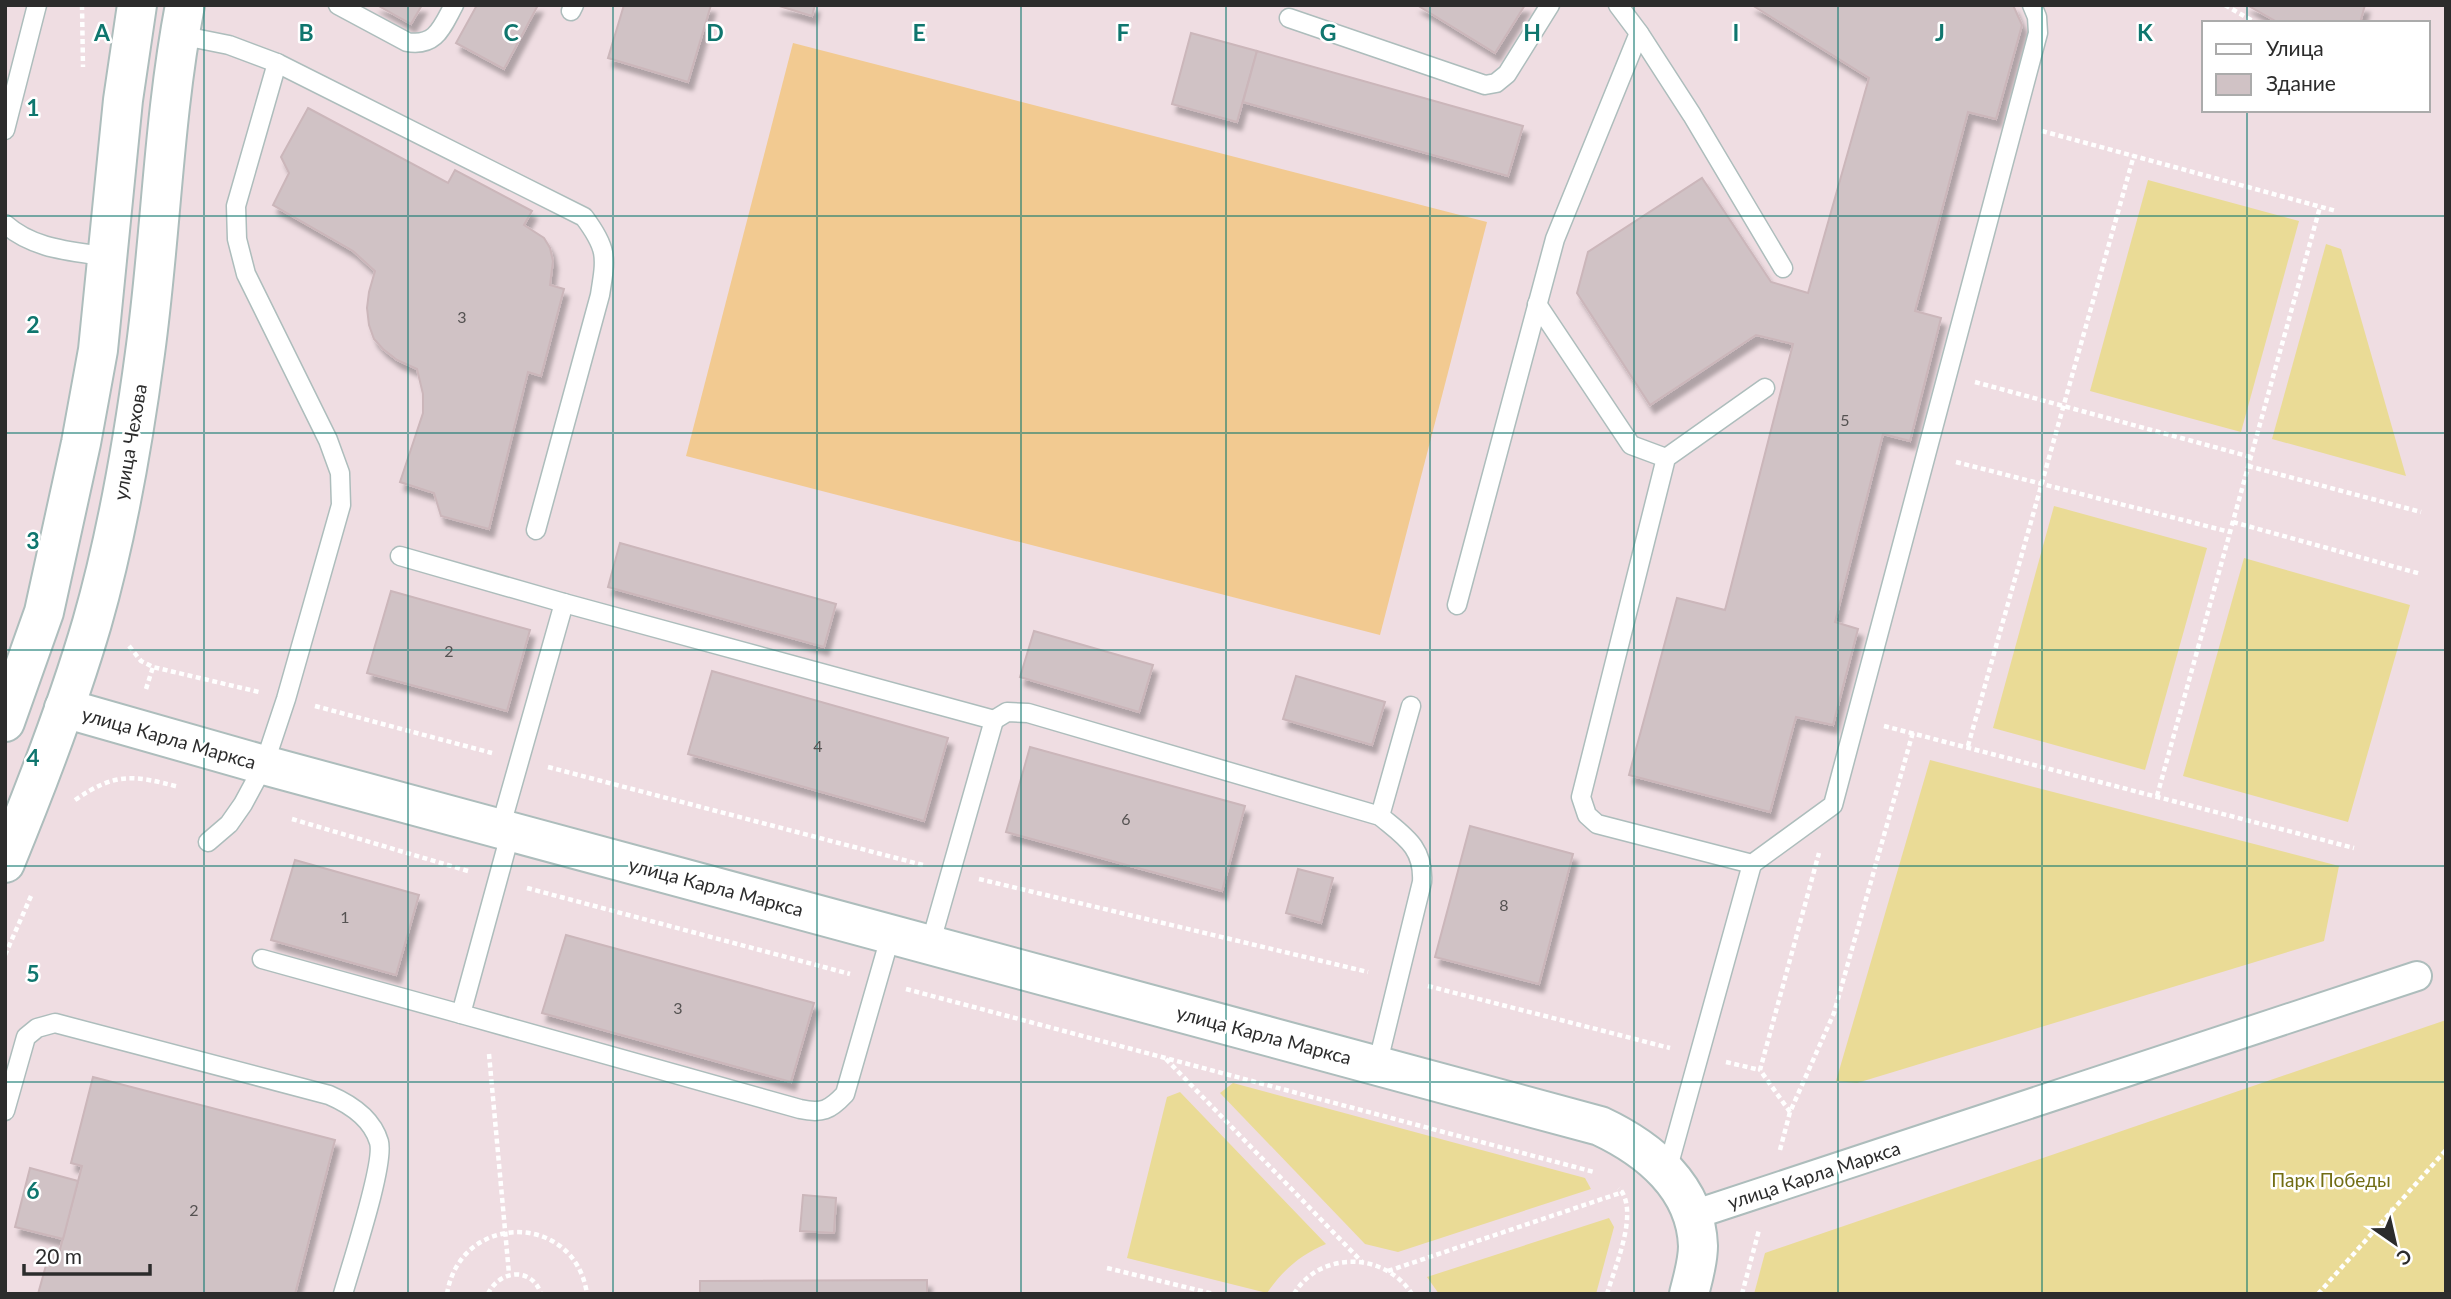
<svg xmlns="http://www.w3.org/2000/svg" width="2451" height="1299" viewBox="0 0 2451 1299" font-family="Lato,sans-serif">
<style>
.grass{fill:#eadb96}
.pitch{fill:#f2ca91}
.building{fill:#d0c2c5;stroke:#cbb6ba;stroke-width:2;filter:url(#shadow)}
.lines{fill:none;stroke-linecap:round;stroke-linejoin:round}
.service-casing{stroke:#adbdbc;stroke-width:21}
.pedestrian-casing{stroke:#adbdbc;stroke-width:32}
.tertiary-casing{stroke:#adbdbc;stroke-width:42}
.secondary-casing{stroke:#adbdbc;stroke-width:42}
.path{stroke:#fff;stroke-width:4.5;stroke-dasharray:5 3.5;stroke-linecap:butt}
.service{stroke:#fff;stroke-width:18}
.pedestrian{stroke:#fff;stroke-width:28}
.tertiary{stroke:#fff;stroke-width:38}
.secondary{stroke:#fff;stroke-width:38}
.grid{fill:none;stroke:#0f766e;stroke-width:2;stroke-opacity:0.55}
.labels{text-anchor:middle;stroke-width:5;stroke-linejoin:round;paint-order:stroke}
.number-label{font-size:16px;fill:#555252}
.street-label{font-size:19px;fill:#2c2c2c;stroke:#fff}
.park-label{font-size:19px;fill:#716d14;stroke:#fff}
.grid-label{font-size:23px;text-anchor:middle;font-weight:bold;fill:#0f766e;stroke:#fff;stroke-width:5;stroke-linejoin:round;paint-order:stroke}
</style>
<defs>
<filter id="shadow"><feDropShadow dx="4.5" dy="8" stdDeviation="2" flood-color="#0004"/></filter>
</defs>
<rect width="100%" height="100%" fill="#efdde2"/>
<g class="grass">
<path d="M2148,180L2299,221L2241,432L2090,391Z"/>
<path d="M2326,244L2341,249L2406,476L2272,439Z"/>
<path d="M2054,506L2207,548L2145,770L1993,728Z"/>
<path d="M2244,558L2410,605L2348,822L2183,776Z"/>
<path d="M1930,760L2339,866L2324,941L1857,1083L1836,1081Z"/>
<path d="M2446,1020V1294H1754L1765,1253Z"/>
<path d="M1233,1083L1585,1178L1591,1189L1398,1252L1365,1244L1220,1093Z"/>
<path d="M1180,1092L1326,1244C1300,1255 1283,1270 1267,1293L1127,1258L1167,1097Z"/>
<path d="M1609,1218L1614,1227L1596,1294H1439L1427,1277Z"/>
</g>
<path class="pitch" d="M793,43L1487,222L1380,635L686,456Z"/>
<g class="building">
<path d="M377,5H422L411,24Z"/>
<path d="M477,5H538L504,69L456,43Z"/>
<path d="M624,5H711L688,82L608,58Z"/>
<path d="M776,5H815L812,16Z"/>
<path d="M1417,5H1525L1495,53Z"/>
<path d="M1752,5H2013L2022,25L1996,119L1968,112L1915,311L1941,318L1910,441L1883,434L1835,622L1858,629L1833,725L1796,717L1770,812L1629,775L1677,598L1725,610L1793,344L1756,335L1650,405L1577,293L1588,252L1702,178L1771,282L1808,293L1869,78Z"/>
<path d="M2247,5H2365L2360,23H2279Z"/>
<path d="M1191,33L1257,51L1237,122L1172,104Z"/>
<path d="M1257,51L1523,126L1508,176L1243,102Z"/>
<path d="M308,108L448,183L455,170L532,211L524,225L544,238L550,248L553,261L550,285L564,289L541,376L528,372L489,529L441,516L434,493L400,482L423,413V394L417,369L397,360L383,349L374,339L369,325L367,308L369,292L375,271L353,251L273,205L289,173L281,157Z"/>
<path d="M620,543L836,604L824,647L608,587Z"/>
<path d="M391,591L530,630L507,711L367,673Z"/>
<path d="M1034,631L1153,665L1139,712L1020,677Z"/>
<path d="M712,671L948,738L924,821L688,754Z"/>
<path d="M1296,676L1385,702L1372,745L1283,719Z"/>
<path d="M1030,747L1245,806L1222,891L1006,832Z"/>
<path d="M1470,826L1573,854L1539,984L1435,957Z"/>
<path d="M295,860L419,895L396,975L271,940Z"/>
<path d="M1298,869L1333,878L1321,923L1286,913Z"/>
<path d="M566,935L814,1003L791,1082L542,1013Z"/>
<path d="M93,1077L335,1140L295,1294H38L50,1251L59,1253L82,1166L71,1163Z"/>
<path d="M30,1168L78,1181L63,1239L15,1227Z"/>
<path d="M803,1195L836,1198L834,1233L800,1231Z"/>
<path d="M927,1280V1294H700V1281Z"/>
</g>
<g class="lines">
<defs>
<g id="service">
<path d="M338,5L407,42C436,47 442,27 454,5"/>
<path d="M1618,5L1639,33L1692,115L1783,268"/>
<path d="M571,11L574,5"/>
<path d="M1289,18L1485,85L1496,83L1507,74L1550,5"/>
<path d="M179,35L229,45L277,63L584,217C608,249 606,257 600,295L536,530"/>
<path d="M5,130L37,5"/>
<path d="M5,224C34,250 73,251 109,257"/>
<path d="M1537,304L1631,445L1666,458"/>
<path d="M1765,388L1666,458L1581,797L1587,815L1597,824L1752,864L1833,805L2038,33L2037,17L2032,5"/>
<path d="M400,556L564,603L994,720L930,945"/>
<path d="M1457,605L1555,239L1639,33"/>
<path d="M994,720L1007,712L1028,713L1380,816C1404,836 1424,847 1422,882L1377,1066"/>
<path d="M1380,816L1411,706"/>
<path d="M500,829L564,603"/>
<path d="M511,831L461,1014L800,1109C822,1114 830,1110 845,1094L891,934"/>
<path d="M208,842L229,824L243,804L264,765L286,699L341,505L340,473L328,440L246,274L237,239L236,206L277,63"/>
<path d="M262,959L461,1014"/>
<path d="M5,1111L26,1037L37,1028L55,1023L329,1095C350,1104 372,1118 379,1142C385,1164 351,1265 343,1294"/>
<path d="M1667,1171L1752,864"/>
</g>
<path id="pedestrian" d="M1693,1215L2417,976"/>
<path id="tertiary" d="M64,708L264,765L1600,1126C1649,1149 1696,1187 1698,1246C1698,1262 1693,1278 1689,1294"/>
<g id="secondary">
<path d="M5,722L44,612L81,443L98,350L123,100L137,5"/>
<path d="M5,863C37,785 68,705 92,623C117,536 133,443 145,353C161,237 163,120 185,5"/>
</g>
</defs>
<use href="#service" class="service-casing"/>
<use href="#pedestrian" class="pedestrian-casing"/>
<use href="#tertiary" class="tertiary-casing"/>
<use href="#secondary" class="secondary-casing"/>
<g class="path">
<path d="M82,5L83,67"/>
<path d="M2225,5L2256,23"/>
<path d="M2042,131L2336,211"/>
<path d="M1975,382L2251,457"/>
<path d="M1956,462L2230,532"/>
<path d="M2248,466L2421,512"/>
<path d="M2233,522L2421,574"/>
<path d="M129,646L141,661L153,667L259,692"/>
<path d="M146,689L153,667"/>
<path d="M315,706L492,753"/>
<path d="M1884,726L2354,848"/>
<path d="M1968,746L2134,155"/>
<path d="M548,767L923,865"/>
<path d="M2157,796L2320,207"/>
<path d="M75,800C116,772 133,775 179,787"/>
<path d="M292,819L468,871"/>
<path d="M979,879L1368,972"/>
<path d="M527,888L850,974"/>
<path d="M5,955L31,896"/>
<path d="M1428,986L1670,1048"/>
<path d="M906,989L1594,1172"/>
<path d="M489,1054L509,1274"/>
<path d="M1166,1059L1362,1262"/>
<path d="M1726,1062L1760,1070"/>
<path d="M1790,1112L1760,1070L1819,853"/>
<path d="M1780,1150L1790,1112L1834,1013L1913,732"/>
<path d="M1107,1268L1214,1294"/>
<path d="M1388,1271L1623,1192"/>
<path d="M447,1294C460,1212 575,1211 587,1294"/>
<path d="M488,1294C499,1270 532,1266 541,1294"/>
<path d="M1294,1294C1320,1250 1385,1252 1412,1294"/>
<path d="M1607,1294C1615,1266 1640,1211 1619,1188"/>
<path d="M1742,1294L1759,1230"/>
<path d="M2318,1294L2446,1150"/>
</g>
<use href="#service" class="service"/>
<use href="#pedestrian" class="pedestrian"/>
<use href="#tertiary" class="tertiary"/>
<use href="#secondary" class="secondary"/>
</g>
<path class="grid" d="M204,5V1294M408,5V1294M613,5V1294M817,5V1294M1021,5V1294M1226,5V1294M1430,5V1294M1634,5V1294M1838,5V1294M2042,5V1294M2247,5V23M2247,110V1294M5,216H2446M5,433H2446M5,650H2446M5,866H2446M5,1082H2446"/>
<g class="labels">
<g class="number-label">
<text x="462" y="323">3</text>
<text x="1845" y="426">5</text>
<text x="449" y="657">2</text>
<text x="818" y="752">4</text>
<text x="1126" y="825">6</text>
<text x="1504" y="911">8</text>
<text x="345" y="923">1</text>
<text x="678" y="1014">3</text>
<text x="194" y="1216">2</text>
</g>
<g class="street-label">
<text transform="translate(130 442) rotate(-80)" y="7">улица Чехова</text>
<text transform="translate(169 738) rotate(16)" y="7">улица Карла Маркса</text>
<text transform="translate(716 887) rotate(15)" y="7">улица Карла Маркса</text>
<text transform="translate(1264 1035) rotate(15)" y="7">улица Карла Маркса</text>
<text transform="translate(1814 1175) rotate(-18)" y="7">улица Карла Маркса</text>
</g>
<g class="park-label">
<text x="2331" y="1187">Парк Победы</text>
</g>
</g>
<g class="grid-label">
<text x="102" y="41">A</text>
<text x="306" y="41">B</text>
<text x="511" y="41">C</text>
<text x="715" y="41">D</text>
<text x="919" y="41">E</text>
<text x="1123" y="41">F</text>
<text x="1328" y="41">G</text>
<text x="1532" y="41">H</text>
<text x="1736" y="41">I</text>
<text x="1940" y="41">J</text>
<text x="2145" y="41">K</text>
<text x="33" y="116">1</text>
<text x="33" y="333">2</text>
<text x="33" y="549">3</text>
<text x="33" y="766">4</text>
<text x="33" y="982">5</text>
<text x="33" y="1199">6</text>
</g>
<rect width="2451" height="1299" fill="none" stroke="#2c2c2c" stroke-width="14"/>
<rect x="2202" y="21" width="228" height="91" fill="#ffffff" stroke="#ababab" stroke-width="2"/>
<rect x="2216" y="44" width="35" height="10" fill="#ffffff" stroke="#ababab" stroke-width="2"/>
<text x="2266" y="56" font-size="21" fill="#2c2c2c">Улица</text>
<rect x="2216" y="74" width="35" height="21" fill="#d0c2c5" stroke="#ababab" stroke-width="2"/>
<text x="2266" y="91" font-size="21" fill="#2c2c2c">Здание</text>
<g transform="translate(2395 1243) rotate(146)" stroke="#ffffff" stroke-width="5" paint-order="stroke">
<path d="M0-5L12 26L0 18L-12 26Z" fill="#2c2c2c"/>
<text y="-10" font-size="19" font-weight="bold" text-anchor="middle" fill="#2c2c2c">С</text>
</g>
<path d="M24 1264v10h126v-10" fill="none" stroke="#2c2c2c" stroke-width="3.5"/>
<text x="35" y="1264" font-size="21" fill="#2c2c2c" stroke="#ffffff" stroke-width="5" paint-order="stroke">20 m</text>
</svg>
